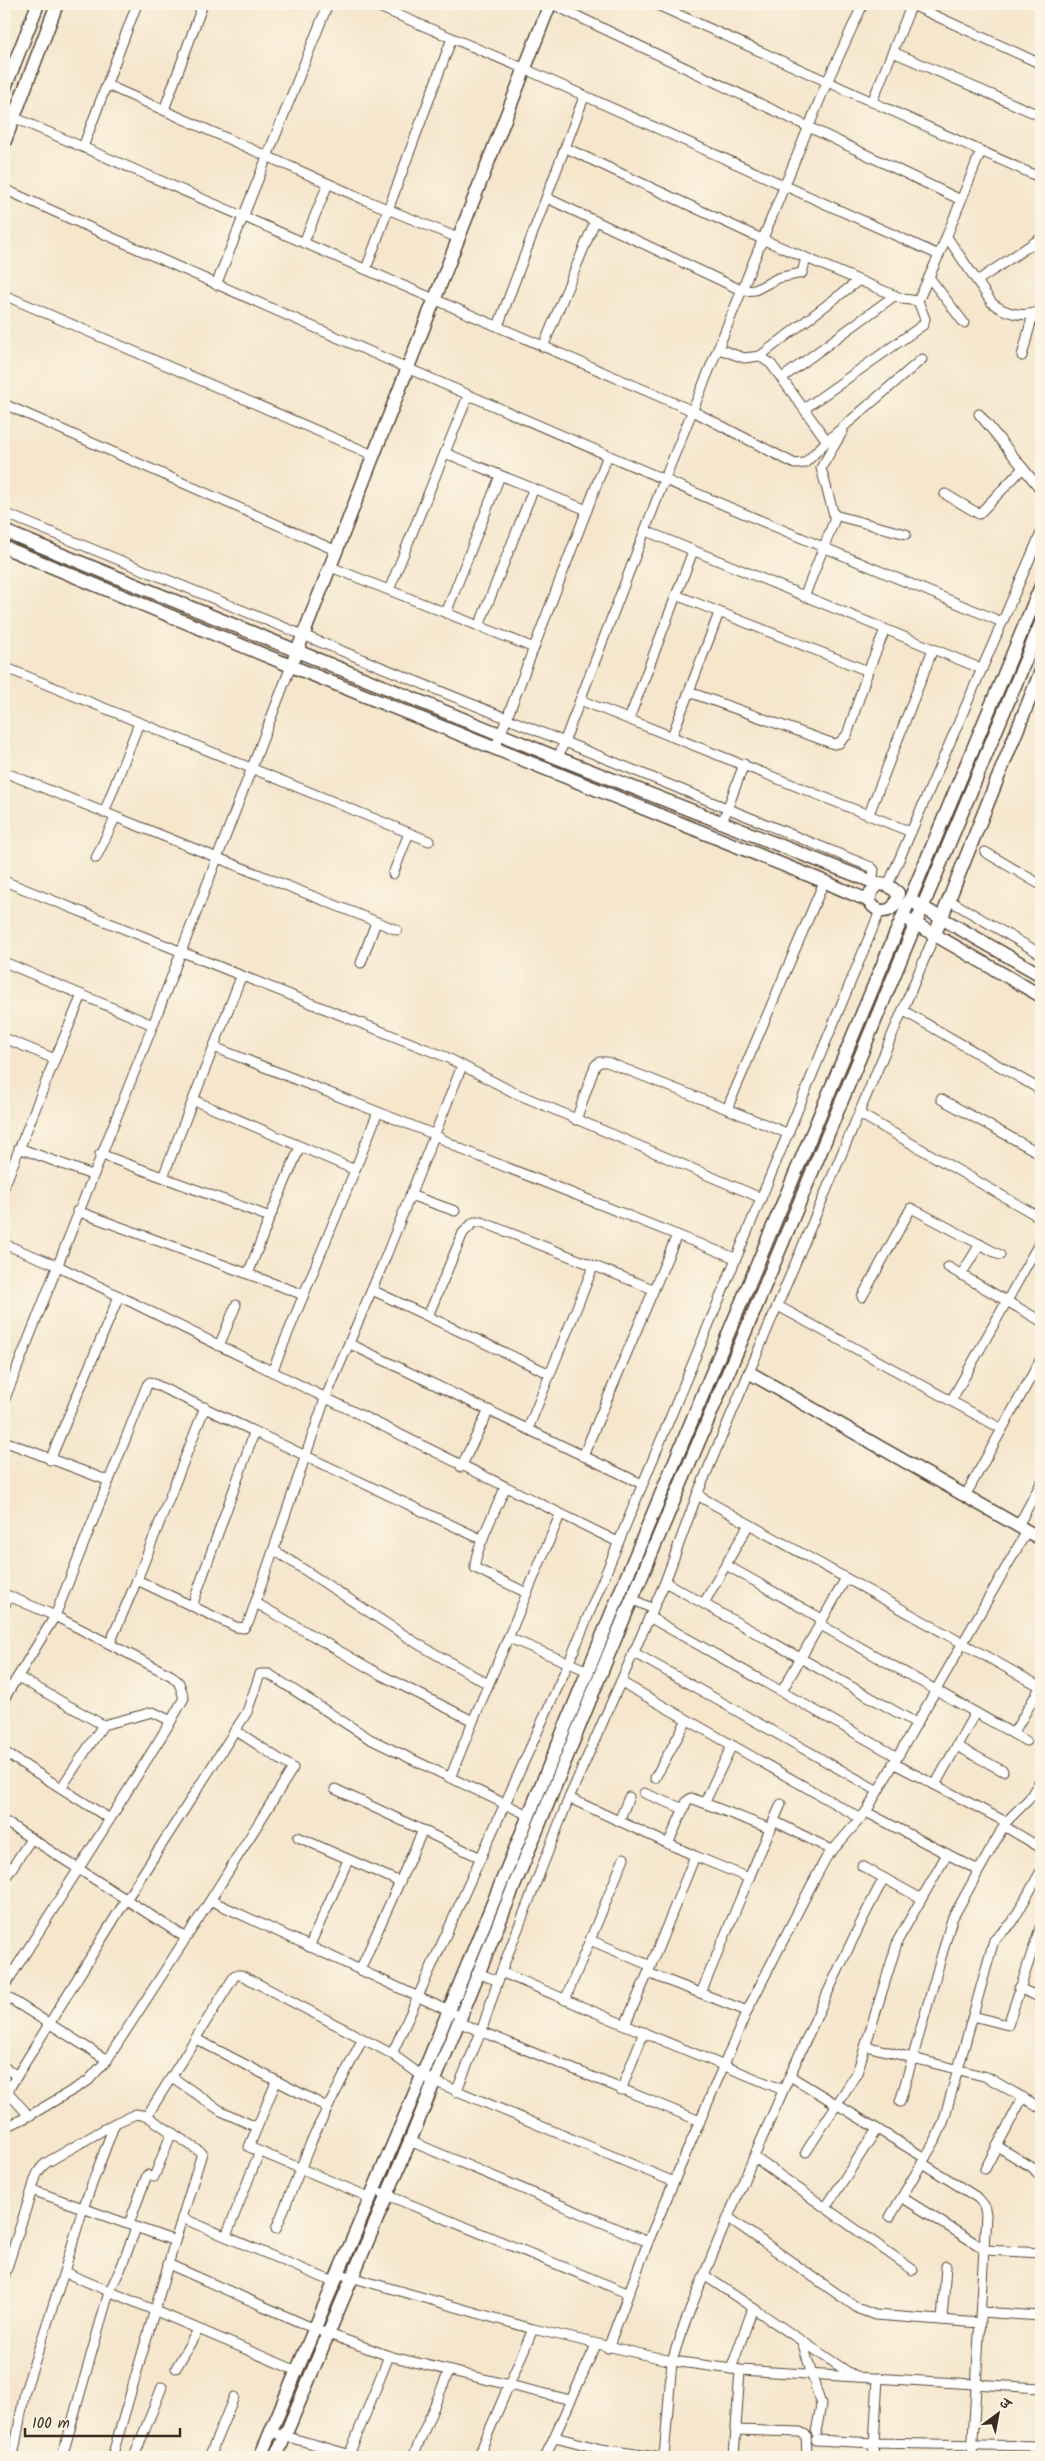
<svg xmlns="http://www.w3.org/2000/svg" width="1045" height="2461" viewBox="0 0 1045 2461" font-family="Kalam,'Playpen Sans Deva',sans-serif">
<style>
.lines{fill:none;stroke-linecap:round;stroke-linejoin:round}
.street-casing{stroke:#574638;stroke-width:11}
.secondary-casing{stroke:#574638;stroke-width:15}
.street{stroke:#fff;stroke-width:9}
.secondary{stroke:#fff;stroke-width:12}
</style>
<rect width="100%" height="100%" fill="#fcf5e5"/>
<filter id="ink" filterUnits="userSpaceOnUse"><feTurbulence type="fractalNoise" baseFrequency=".02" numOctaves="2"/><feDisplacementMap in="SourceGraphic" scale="10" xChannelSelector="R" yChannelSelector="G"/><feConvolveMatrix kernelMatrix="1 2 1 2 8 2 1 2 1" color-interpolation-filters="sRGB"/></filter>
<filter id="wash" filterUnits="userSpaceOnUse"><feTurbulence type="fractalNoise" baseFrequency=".0096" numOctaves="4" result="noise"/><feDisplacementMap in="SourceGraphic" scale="20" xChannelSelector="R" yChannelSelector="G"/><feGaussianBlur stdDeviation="1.12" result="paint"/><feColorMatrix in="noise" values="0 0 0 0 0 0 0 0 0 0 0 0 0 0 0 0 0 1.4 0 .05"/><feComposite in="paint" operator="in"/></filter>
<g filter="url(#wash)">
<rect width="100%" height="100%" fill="#f5e6cc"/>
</g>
<g filter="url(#ink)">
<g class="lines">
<defs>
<g id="street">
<path d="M372,4L525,69L939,255"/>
<path d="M552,4L961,200"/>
<path d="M655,4L1041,178"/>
<path d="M912,5L1041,64"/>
<path d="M893,52L1041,116"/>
<path d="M107,85L363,199L458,238"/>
<path d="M872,102L912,4"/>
<path d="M164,110L203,4"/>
<path d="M13,117L693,411L795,464L805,463L827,441L922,359"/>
<path d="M83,147L137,4"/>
<path d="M566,148L764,240L903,299L918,301L939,255L981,151"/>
<path d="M4,189C335,338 667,483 1002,622"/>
<path d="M547,198L743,291L755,290L778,278L802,273L806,258"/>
<path d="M947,237L992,303C1006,314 1024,318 1041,311"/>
<path d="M304,242L328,184"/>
<path d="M366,269L452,38"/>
<path d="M929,277L964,323"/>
<path d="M977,281L1041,238"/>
<path d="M216,285L328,4"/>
<path d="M4,295L373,455"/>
<path d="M498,326L584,97"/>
<path d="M543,347L595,221"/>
<path d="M719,349L744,358L760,356L858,281"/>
<path d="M760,356L771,364L804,409L923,325L925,319L918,301"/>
<path d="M1022,356L1033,314"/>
<path d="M782,378L894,296"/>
<path d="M4,404L337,551"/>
<path d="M804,409L827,441"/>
<path d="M979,414L1041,490"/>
<path d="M445,453L587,510"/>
<path d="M945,494L979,514L1023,468"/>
<path d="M4,513L871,867L874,870L872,882"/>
<path d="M834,515L906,534"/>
<path d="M646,531L982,669"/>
<path d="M331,567L534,648"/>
<path d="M389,590L468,396"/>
<path d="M676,595L868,671"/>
<path d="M804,597L834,521V515L821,468L843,431"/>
<path d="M446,613L500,476"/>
<path d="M479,626L533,490"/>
<path d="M4,667L429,841"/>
<path d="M689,692L834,744L839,743L847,735L868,671L885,630"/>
<path d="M580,700L911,832"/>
<path d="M629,719L693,551"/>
<path d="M672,736L719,613"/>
<path d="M495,749L608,455"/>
<path d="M558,758L665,478L827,82L863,4"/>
<path d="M4,772L397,930"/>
<path d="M104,813L139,723"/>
<path d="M869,814L933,649"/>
<path d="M722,823L744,764"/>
<path d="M985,852L1041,885"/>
<path d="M96,858L115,818"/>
<path d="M393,874L409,833"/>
<path d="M4,881L446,1057L513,1092L761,1198"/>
<path d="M888,885L1041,533"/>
<path d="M949,900L1041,954"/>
<path d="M4,962L153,1025"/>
<path d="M361,963L376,922"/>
<path d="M241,977L193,1100L355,1170L378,1112L433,1134L463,1150L677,1235L583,1456"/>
<path d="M904,1011L1041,1090"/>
<path d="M4,1038L55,1059L82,995"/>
<path d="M214,1047L378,1112"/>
<path d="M941,1099L1041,1154"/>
<path d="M860,1114L1041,1218"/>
<path d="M576,1120L595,1066L599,1062H607L727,1109"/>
<path d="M789,1134L727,1109L824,882"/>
<path d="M19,1148L92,1175"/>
<path d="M100,1154L270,1217L248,1274L304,1295"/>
<path d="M163,1177L193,1100"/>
<path d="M4,1187L55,1059"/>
<path d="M410,1195L455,1211"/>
<path d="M77,1211L248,1274"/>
<path d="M270,1217L300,1147"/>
<path d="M677,1235L735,1258"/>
<path d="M4,1244L56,1265L618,1542"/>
<path d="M948,1267L1041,1321"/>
<path d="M961,1275L980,1244"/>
<path d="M372,1290L550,1374"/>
<path d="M862,1297L911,1208L1000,1255"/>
<path d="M778,1306L1002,1429"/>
<path d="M428,1316L463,1233L474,1222H482L653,1289"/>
<path d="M350,1344L642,1484"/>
<path d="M219,1346L236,1305"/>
<path d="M272,1372L355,1170"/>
<path d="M4,1401L153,1025L291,666"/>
<path d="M951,1401L1041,1240"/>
<path d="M528,1429L593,1267"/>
<path d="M4,1441L109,1481"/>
<path d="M50,1460L119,1296"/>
<path d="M461,1467L489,1410"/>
<path d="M505,1488C498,1505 473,1553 475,1568L527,1593"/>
<path d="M697,1495L1041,1687"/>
<path d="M965,1496L1041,1359"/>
<path d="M1018,1526L1041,1483"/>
<path d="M274,1550L418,1644L488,1684"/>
<path d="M726,1565L822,1619"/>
<path d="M137,1580L236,1627L244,1628L249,1621L325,1399L382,1266L462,1066"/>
<path d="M665,1582L916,1723"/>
<path d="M4,1594L55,1616L172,1676L179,1683L184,1698L171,1721L153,1712L103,1725L18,1677"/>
<path d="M632,1599L653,1609"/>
<path d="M256,1603L381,1675L473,1721L450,1778"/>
<path d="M704,1603L749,1524"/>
<path d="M192,1606L254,1433"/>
<path d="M4,1607L9,1596"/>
<path d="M649,1617L896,1756"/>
<path d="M819,1624L1026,1741"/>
<path d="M509,1638L588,1671"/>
<path d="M110,1643L137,1580L205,1407"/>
<path d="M633,1652L878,1791"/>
<path d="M621,1682L860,1818"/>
<path d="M782,1691L846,1578"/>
<path d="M4,1699L55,1616L147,1385L150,1382L483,1540"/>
<path d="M473,1721L560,1515"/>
<path d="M1013,1734L1041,1686"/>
<path d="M957,1746L1003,1771"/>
<path d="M4,1752L110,1819L4,1987"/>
<path d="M893,1763L1006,1822"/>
<path d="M655,1778L687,1720"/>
<path d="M935,1785L975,1713"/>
<path d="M61,1788L103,1725"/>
<path d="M335,1789L481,1858"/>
<path d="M644,1793L684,1809"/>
<path d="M569,1798L695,1856L648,1973L625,2025L783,2090"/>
<path d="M705,1802L732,1745"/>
<path d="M866,1812L978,1870"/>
<path d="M110,1819L171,1721"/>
<path d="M4,1821L186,1938"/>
<path d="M619,1821L629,1797"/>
<path d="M774,1821L832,1850"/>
<path d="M1004,1826L1041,1848"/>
<path d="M298,1837L400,1882"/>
<path d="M668,1844L687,1801L691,1798L771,1829"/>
<path d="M695,1856L749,1878L701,1993"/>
<path d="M624,1858L590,1940L651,1966"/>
<path d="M862,1866L920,1898"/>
<path d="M749,1878L781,1804"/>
<path d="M4,1880L31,1839"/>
<path d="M208,1904L293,1768L235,1730"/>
<path d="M309,1947L348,1860"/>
<path d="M360,1970L423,1830"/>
<path d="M501,1972L625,2025"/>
<path d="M478,1973L498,1981"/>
<path d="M648,1973L747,2011"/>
<path d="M1019,1988L1041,1998"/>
<path d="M4,1995L107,2060"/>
<path d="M565,2000L590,1940"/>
<path d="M973,2016L1008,2025L1041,1925"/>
<path d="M458,2022L700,2121"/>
<path d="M196,2039L327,2107"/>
<path d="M866,2046L987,2077L1041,2108"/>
<path d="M392,2054L569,1662L880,911"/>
<path d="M4,2067L17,2076"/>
<path d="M790,2076L925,2158"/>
<path d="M172,2077L221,2111L256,2127"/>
<path d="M276,2082L249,2147L371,2198"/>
<path d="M621,2090L644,2032"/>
<path d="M456,2092L481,2032L501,1972L569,1798L665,1582L697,1495L935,934"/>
<path d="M900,2102L952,1919L1006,1822L1029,1799L1041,1779"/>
<path d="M29,2116L88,2081L107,2060L208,1904L212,1901L453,2013"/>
<path d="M147,2116L232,1980L235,1975H241L392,2054L422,2076L674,2182"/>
<path d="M4,2128L29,2116L8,2092L10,2087L126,1900L247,1712L260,1674H269L370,1739L528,1815"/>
<path d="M410,2141L648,2242"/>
<path d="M997,2146L1033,2168L1041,2177"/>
<path d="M806,2152L857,2073L898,1940L947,1854"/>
<path d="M754,2157L913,2270"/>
<path d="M922,2163L978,2198L984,2205L986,2214L972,2457"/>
<path d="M985,2169L1023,2097"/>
<path d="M154,2177L172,2132"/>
<path d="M382,2193L627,2293"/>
<path d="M903,2198L986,2250L1041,2253"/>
<path d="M826,2207L877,2129"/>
<path d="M890,2217L935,2141L943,2123L994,1940L1012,1923L1041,1871"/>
<path d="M182,2218L336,2283"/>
<path d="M729,2218L859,2309L875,2315L980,2323"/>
<path d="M276,2229L314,2135L362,2040"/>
<path d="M226,2236L259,2153"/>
<path d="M168,2264L315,2329L389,2356L571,2400"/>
<path d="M64,2272L83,2208L115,2123"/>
<path d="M340,2274L533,2329L672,2361L740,2370L1041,2388"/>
<path d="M704,2275L854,2376"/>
<path d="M4,2277L32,2190C35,2179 37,2170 46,2163L115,2123L136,2114L147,2116L202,2153L175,2241L32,2190"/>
<path d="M981,2312L1041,2316"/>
<path d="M942,2320L946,2266"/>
<path d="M802,2341L821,2405L816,2432"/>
<path d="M608,2348L648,2242L747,2011L811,1886L826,1858L866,1812L1027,1531"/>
<path d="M176,2368L198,2330"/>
<path d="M731,2369L753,2308"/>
<path d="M878,2378L874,2443L1041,2446"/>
<path d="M735,2430L800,2432L806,2435L807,2457"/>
<path d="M271,2432L358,2457"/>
<path d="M555,2437L601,2449L656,2457"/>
<path d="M816,2440L874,2443L873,2457"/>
<path d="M349,2455L389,2356"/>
<path d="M13,2457L25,2391L64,2272L297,2371"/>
<path d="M62,2457L109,2292L121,2268L136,2228L129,2224L147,2175"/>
<path d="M112,2457L175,2241"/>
<path d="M134,2457L162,2387"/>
<path d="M209,2457L234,2397"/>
<path d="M413,2457L449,2371"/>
<path d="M478,2457L533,2329"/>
<path d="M545,2457L596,2345"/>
<path d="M664,2457L672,2361L680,2336C717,2240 758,2146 800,2053C827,1994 853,1935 884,1878"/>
<path d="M734,2457L740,2370"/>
</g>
<g id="secondary">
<path d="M4,90L38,4"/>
<path d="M4,143L57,4"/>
<path d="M4,531L558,758L878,884"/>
<path d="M4,547L291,666L828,883C840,889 853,894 865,899C870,901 870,904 874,907C886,917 898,907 898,893L888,885L878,884L871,892L869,901"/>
<path d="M294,659L550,4"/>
<path d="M915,903L1041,975"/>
<path d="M909,920L1041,996"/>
<path d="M935,934L1041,671"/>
<path d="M750,1373L1041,1539"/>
<path d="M260,2457L422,2076L626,1578L1041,586"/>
<path d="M276,2457L410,2141L608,1656L755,1309L1041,623"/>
</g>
</defs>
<use href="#street" class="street-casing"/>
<use href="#secondary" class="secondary-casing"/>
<use href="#street" class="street"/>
<use href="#secondary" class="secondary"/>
</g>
</g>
<rect width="1045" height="2461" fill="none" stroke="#fcf5e5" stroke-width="20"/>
<g transform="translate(998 2414) rotate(32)" stroke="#fcf5e5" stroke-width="4" paint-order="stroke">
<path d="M0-4L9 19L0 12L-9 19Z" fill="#3b2a1e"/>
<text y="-8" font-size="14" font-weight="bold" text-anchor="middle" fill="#3b2a1e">उ</text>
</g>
<path d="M25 2428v8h155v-8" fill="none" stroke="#3b2a1e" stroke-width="2.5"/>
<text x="32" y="2428" font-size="15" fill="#3b2a1e" stroke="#fcf5e5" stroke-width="4" paint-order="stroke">100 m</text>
</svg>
